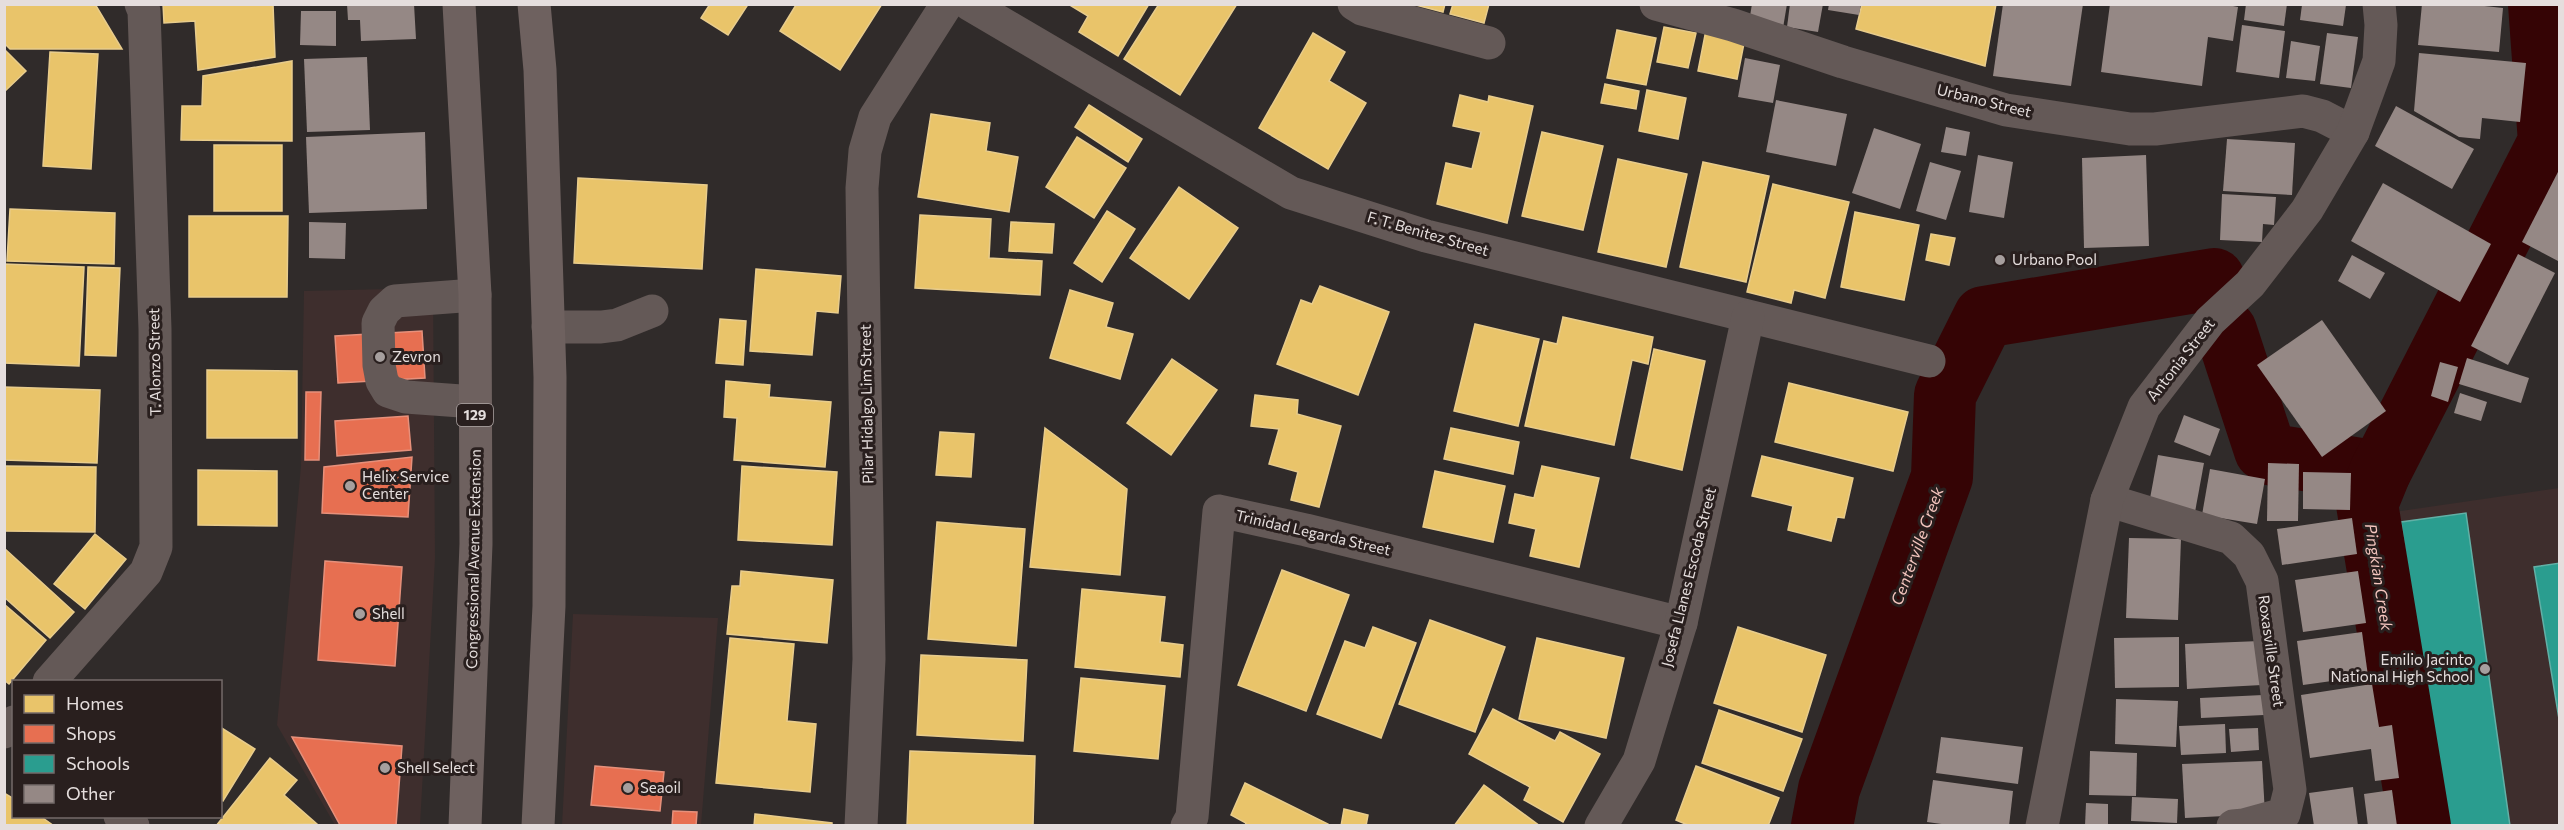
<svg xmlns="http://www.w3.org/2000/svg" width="2564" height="830" viewBox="0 0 2564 830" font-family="Commissioner,sans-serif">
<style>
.built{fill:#3e2e2d}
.homes{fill:#e9c46a;stroke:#e8cc8c;stroke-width:1.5}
.shops{fill:#e76f51;stroke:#e6907b;stroke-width:1.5}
.schools{fill:#2a9d8f;stroke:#62b0a6;stroke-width:1.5}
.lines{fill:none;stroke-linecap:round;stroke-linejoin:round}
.river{stroke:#350405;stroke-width:62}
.building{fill:#958885}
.minor{stroke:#645957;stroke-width:33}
.major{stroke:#6e615f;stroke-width:33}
.poi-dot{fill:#a69f9e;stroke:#291f1e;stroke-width:2}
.labels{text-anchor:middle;stroke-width:6;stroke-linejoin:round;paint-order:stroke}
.shield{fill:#291f1e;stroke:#ada5a4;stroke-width:1.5}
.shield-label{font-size:14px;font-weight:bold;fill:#e5dedd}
.street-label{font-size:15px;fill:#e5dedd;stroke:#291f1e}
.poi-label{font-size:15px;fill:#e5dedd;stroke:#291f1e;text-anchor:start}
.water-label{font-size:16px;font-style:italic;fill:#f4c5be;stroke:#291f1e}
</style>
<rect width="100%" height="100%" fill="#302b2a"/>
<g class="built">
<path d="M433,288L435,558L420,825H335L277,725L301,466L304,291Z"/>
<path d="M2559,488V825H2434L2387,513Z"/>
<path d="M573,614L718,618L701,825L562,826Z"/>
</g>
<g class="homes">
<path d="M4,4H95L122,49H10L4,43Z"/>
<path d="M163,4H273L275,57L198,70L195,21L164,23Z"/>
<path d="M710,4H744L747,6L728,35L701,18Z"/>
<path d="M795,4H882L840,70L780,31L796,5Z"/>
<path d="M1068,4H1149L1118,56L1079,32L1088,16Z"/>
<path d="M1159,4H1237L1180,95L1124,59Z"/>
<path d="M1412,4H1445L1443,12Z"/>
<path d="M1453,4H1489L1484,23L1450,14Z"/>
<path d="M1862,4H1996L1985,66L1856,29Z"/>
<path d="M1664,27L1696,33L1688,68L1657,62Z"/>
<path d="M1617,30L1656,38L1646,85L1607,78Z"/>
<path d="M1706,30L1745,38L1737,79L1698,71Z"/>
<path d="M1313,33L1345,52L1329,81L1366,103L1328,169L1259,128Z"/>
<path d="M4,49L26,71L4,92Z"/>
<path d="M50,52L98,54L91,169L43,166Z"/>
<path d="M292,61V141L181,140L182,106H202L203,76Z"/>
<path d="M1605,84L1639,91L1636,109L1601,103Z"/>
<path d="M1647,90L1686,98L1678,139L1639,131Z"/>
<path d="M1460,95L1488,102L1489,96L1533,106L1507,223L1437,204L1446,163L1472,169L1481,132L1453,126Z"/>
<path d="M1089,105L1142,139L1128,162L1075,127Z"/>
<path d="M931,114L990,123L986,151L1018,157L1009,212L918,197Z"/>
<path d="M1542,132L1603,146L1583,230L1522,216Z"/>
<path d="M1077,137L1126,168L1094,218L1046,187Z"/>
<rect x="214" y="145" width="68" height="66"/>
<path d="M1618,159L1687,174L1666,267L1598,252Z"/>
<path d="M1703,162L1769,176L1746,282L1680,267Z"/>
<path d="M578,178L707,185L702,269L574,263Z"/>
<path d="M1773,184L1849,202L1825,298L1794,290L1791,303L1747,292Z"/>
<path d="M1179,187L1238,228L1189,299L1130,258Z"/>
<path d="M10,209L115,213L114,264L7,261Z"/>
<path d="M1107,211L1135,229L1102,282L1074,263Z"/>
<path d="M1855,212L1919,225L1904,300L1841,287Z"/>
<path d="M920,215L991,219L989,258L1042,261L1040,295L915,288Z"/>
<path d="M189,216H288L287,297H189Z"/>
<path d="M1011,222L1054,224L1052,253L1009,251Z"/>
<path d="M1931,234L1955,238L1949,265L1926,260Z"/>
<path d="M4,264L84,267L79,366L4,363Z"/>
<path d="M88,267L120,268L116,356L85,355Z"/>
<path d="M756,269L841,276L838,313L816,311L812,355L750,351Z"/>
<path d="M1320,286L1389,312L1358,395L1277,364L1301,300L1312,304Z"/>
<path d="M1070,290L1113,303L1106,327L1133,334L1120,379L1050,358Z"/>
<path d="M1563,317L1653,337L1648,364L1632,360L1614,445L1525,426L1544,341L1557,344Z"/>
<path d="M720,319L746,321L743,365L716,363Z"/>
<path d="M1475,324L1539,339L1518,426L1454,411Z"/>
<path d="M1654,349L1705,361L1682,470L1631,458Z"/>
<path d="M1172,359L1217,390L1171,455L1127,423Z"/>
<path d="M207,370L297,371V438H207Z"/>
<path d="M726,381L770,385L769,397L831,402L825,467L734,460L737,418L724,417Z"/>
<path d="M1789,383L1908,412L1893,471L1775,442Z"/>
<path d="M4,387L100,390L97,463L4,460Z"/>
<path d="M1255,395L1298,400L1297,414L1341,426L1319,507L1291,500L1298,472L1269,464L1279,429L1251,426Z"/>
<path d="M1045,428L1127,489L1120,575L1030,567Z"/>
<path d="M1451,428L1519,442L1513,474L1444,459Z"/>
<path d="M940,432L974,434L971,477L936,475Z"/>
<path d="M1762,456L1853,478L1844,518L1837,517L1831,541L1788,530L1793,506L1752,496Z"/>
<path d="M4,466L96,467L95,532L4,531Z"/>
<path d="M742,466L837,472L832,545L738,540Z"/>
<path d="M1542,466L1599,478L1579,567L1530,556L1536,529L1509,523L1515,494L1534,498Z"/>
<path d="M198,470L277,471V526L198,525Z"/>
<path d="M1435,471L1505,486L1493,542L1423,527Z"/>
<path d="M937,522L1025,529L1016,646L928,639Z"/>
<path d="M95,534L126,559L85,609L54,584Z"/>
<path d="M4,548L74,612L50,638L4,597Z"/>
<path d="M1282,570L1349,595L1306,711L1238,685Z"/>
<path d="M741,571L833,580L827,643L727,634L732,586H740Z"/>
<path d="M1082,589L1165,597L1160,642L1183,645L1180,677L1075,667Z"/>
<path d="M4,604L46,640L9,684L4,680Z"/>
<path d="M1430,620L1505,647L1475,732L1399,704Z"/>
<path d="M1373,627L1416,643L1381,738L1317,714L1345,641L1365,648Z"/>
<path d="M1738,627L1826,655L1802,732L1714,703Z"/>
<path d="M730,638L794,644L787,721L816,724L810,792L716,783Z"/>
<path d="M1537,638L1624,658L1606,738L1519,719Z"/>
<path d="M921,655L1027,660L1023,741L917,735Z"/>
<path d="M1081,678L1165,686L1158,759L1074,751Z"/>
<path d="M1493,709L1555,741L1560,732L1600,754L1563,822L1524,800L1530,787L1469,754Z"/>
<path d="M1719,710L1802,739L1783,791L1702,763Z"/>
<path d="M220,727L255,749L223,801L220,799Z"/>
<path d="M910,751L1035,756L1033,826H907Z"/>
<path d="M270,758L297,780L284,795L317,824L216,826Z"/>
<path d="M1696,766L1779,798L1768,826H1690L1676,820Z"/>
<path d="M1245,783L1328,824L1327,826H1245L1246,823L1231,815Z"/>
<path d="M1484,785L1540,826H1454Z"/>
<path d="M4,793L14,799V816H40L54,826H4Z"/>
<path d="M1344,809L1368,815L1366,826H1341Z"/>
<path d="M755,814L832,823V826H754Z"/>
</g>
<g class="shops">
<path d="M422,331L425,378L338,383L335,336Z"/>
<path d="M306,392H321L319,460H305Z"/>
<path d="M408,416L411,450L337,456L335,421Z"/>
<path d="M412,457L408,517L322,513L324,467Z"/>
<path d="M325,561L402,567L395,666L318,660Z"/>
<path d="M292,737L402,746L396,826L340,825Z"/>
<path d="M595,766L664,772L660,811L591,805Z"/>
<path d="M673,811L697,812L696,826H672Z"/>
</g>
<g class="schools">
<path d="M2466,513L2510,826H2444L2401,522Z"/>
<path d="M2560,563V725L2534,567Z"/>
</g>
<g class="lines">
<g class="river">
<path d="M2226,331L2265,450L2273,455L2380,472"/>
<path d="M1822,826L1829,789L1942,477L1945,395L1984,317L2214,279"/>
<path d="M2420,826L2367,504L2380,472L2549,142L2539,4"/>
</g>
</g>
<g class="building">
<path d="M347,4H414L416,39L361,41L360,20H348Z"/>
<path d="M1752,4H1787L1783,28L1749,22Z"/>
<path d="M1790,4H1823L1818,32L1787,27Z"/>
<path d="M1829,4H1861L1859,15L1828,10Z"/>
<path d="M2003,4H2083L2071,86L1993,76Z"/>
<path d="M2110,4H2223L2238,7L2233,41L2208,37L2202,86L2101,72Z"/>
<path d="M2246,4H2287L2284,26L2244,20Z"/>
<path d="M2422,4H2466L2503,8L2499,52L2418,45Z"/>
<path d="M2302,5H2346L2343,26L2300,20Z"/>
<path d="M301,11H336V46L300,45Z"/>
<path d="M2242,25L2285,31L2279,78L2236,72Z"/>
<path d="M2327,33L2358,37L2351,88L2320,84Z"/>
<path d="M2291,41L2320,46L2315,81L2286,78Z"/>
<path d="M2419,53L2526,63L2520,122L2482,118L2480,139L2459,137L2414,111Z"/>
<path d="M367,57L370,130L307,132L304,59Z"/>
<path d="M1745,58L1780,65L1773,103L1738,97Z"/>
<path d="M1776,100L1847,114L1836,166L1766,152Z"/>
<path d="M2396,106L2474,149L2452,189L2375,146Z"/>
<path d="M1946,127L1970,132L1966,156L1941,152Z"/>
<path d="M1874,128L1921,144L1900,209L1852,193Z"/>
<path d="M425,132L427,209L309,213L306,137Z"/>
<path d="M2227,139L2295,143L2292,195L2223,191Z"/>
<path d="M1978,155L2013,162L2004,218L1969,212Z"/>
<path d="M2146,155L2149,246L2084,248L2082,158Z"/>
<path d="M1930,162L1961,171L1946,220L1916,211Z"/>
<path d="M2560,168V257L2558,261L2522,242Z"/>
<path d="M2383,183L2491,244L2460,302L2351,241Z"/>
<path d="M2222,194L2276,197L2274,225L2263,224L2262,242L2220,240Z"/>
<path d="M309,222L346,223L345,259L309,258Z"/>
<path d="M2518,254L2555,273L2508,365L2471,346Z"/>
<path d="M2352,255L2385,273L2370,299L2338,281Z"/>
<path d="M2322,320L2386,411L2322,457L2257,365Z"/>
<path d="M2467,358L2529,378L2521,403L2459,384Z"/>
<path d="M2440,362L2458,367L2448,402L2431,396Z"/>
<path d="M2460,393L2487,402L2481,421L2454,413Z"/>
<path d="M2184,415L2220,429L2210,456L2174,442Z"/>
<path d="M2158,455L2204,463L2195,512L2149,504Z"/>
<path d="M2268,463L2299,464L2298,521H2267Z"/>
<path d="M2210,469L2265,479L2257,524L2202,515Z"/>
<path d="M2303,472L2351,473L2350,510L2303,509Z"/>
<path d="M2352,518L2357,554L2282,565L2277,529Z"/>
<path d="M2129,538L2181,539L2178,620L2126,618Z"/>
<path d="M2358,571L2366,623L2303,632L2295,580Z"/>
<path d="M2362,632L2368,676L2303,685L2297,641Z"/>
<path d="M2179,637V687L2115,688L2114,638Z"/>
<path d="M2260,641L2262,685L2187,689L2185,644Z"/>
<path d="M2372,684L2379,727L2392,725L2399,778L2375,781L2371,749L2310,758L2301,695Z"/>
<path d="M2263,695L2264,715L2201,718L2200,698Z"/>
<path d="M2116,699L2178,701L2176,747L2115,744Z"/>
<path d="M2225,724L2226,753L2181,755L2179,726Z"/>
<path d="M2258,728L2259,750L2231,752L2229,729Z"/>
<path d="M1941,737L2023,747L2018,784L1936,773Z"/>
<path d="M2090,751L2137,753L2136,796L2089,795Z"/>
<path d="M2262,761L2265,814L2185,818L2182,764Z"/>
<path d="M1933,780L2013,791L2009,826H1956L1927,822Z"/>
<path d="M2353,787L2358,826H2314L2309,793Z"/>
<path d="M2392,790L2397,826H2368L2364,794Z"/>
<path d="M2132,797L2178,799L2177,823L2131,821Z"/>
<path d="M2086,803L2108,804V826H2085Z"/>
</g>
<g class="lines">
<g class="minor">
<path d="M969,4L1291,193L1426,236L1929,361"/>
<path d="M1354,4L1362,9L1489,43"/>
<path d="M1656,4L1733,25L1843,62L2006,110L2130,129H2155L2303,111L2322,116L2353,132"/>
<path d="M475,295L395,301L384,311L378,323L379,365L382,381L388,391L406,397L475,402"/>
<path d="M548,327H601L617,325L652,311"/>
<path d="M2107,500L2231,538L2249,555L2262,581L2290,790L2284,814L2244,825L2233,826"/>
<path d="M49,682L146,572L156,547L155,329L144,11L141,4"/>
<path d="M4,732L14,722"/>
<path d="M120,816L133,826"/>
<path d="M861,826L869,659L862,188L865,151L875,117L947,4"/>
<path d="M1187,826L1192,817L1219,511L1306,530L1681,623"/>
<path d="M1601,826L1639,761L1681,623L1748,317"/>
<path d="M2042,826L2107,500L2144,407L2210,321L2250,284L2307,210L2353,132L2379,61L2381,25L2379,4"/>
</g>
<g class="major">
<path d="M459,4L475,295L476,544L465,826"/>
<path d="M534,4L540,70L550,377L549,606L538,826"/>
</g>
</g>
<g class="poi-dot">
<circle cx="2000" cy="260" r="6"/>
<circle cx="380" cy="357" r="6"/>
<circle cx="350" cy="486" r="6"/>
<circle cx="360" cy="614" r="6"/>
<circle cx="2485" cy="669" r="6"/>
<circle cx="385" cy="768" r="6"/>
<circle cx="628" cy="788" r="6"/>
</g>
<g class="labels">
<rect class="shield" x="457" y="404" width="36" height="22" rx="4.5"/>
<g class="shield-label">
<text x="475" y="420">129</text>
</g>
<g class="street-label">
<text transform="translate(1984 101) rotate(14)" y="5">Urbano Street</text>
<text transform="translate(1428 234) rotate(16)" y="5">F. T. Benitez Street</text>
<text transform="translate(2181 360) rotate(-52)" y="5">Antonia Street</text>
<text transform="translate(155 362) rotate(-91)" y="5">T. Alonzo Street</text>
<text transform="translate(867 404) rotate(-91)" y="5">Pilar Hidalgo Lim Street</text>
<text transform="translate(1313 533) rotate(13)" y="5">Trinidad Legarda Street</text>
<text transform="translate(474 559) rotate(-89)" y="5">Congressional Avenue Extension</text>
<text transform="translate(1689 577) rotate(-76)" y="5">Josefa Llanes Escoda Street</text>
<text transform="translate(2271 651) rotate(82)" y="5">Roxasville Street</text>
</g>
<g class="poi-label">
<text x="2012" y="265">Urbano Pool</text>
<text x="392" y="362">Zevron</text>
<text x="362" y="482">Helix Service<tspan x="362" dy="17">Center</tspan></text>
<text x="372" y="619">Shell</text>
<text x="2473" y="665" text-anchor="end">Emilio Jacinto<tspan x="2473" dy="17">National High School</tspan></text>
<text x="397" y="773">Shell Select</text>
<text x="640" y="793">Seaoil</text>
</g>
<g class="water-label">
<text transform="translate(1917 546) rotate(-70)" y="6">Centerville Creek</text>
<text transform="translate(2379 577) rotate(81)" y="6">Pingkian Creek</text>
</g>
</g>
<rect width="2564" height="830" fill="none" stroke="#e5dedd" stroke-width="12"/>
<rect x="12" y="680" width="210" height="138" fill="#291f1e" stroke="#746b6a" stroke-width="1.5"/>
<rect x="24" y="695" width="30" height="18" fill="#e9c46a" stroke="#746b6a" stroke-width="1.5"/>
<text x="66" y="710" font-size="18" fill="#e5dedd">Homes</text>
<rect x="24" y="725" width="30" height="18" fill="#e76f51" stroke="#746b6a" stroke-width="1.5"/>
<text x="66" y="740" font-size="18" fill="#e5dedd">Shops</text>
<rect x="24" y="755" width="30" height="18" fill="#2a9d8f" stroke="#746b6a" stroke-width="1.5"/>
<text x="66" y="770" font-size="18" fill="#e5dedd">Schools</text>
<rect x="24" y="785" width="30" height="18" fill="#958885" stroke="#746b6a" stroke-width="1.5"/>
<text x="66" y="800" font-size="18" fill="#e5dedd">Other</text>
</svg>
